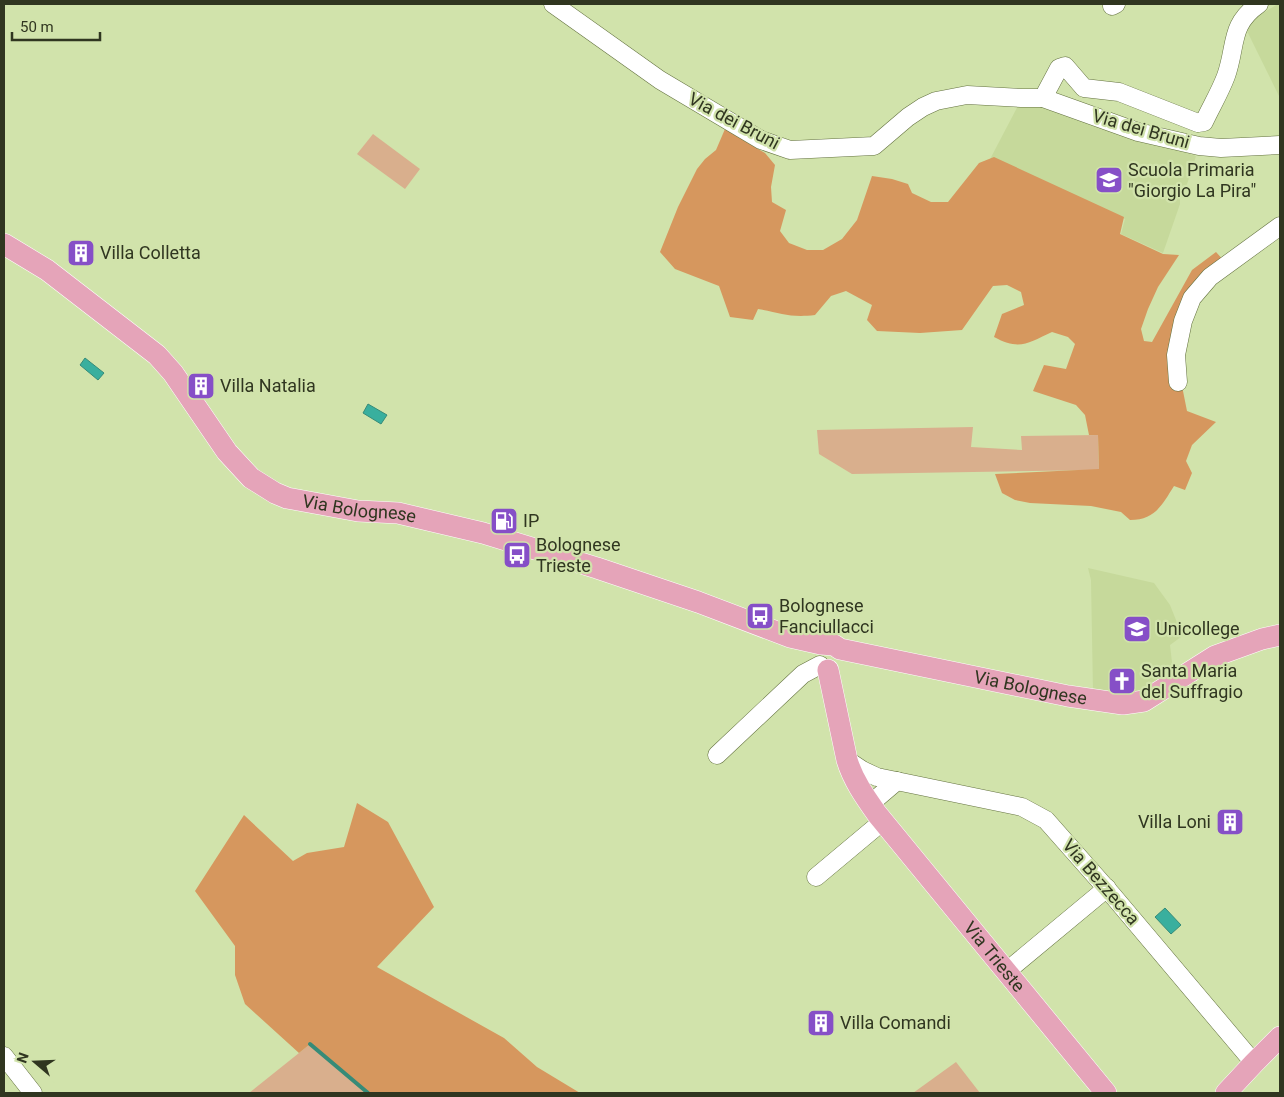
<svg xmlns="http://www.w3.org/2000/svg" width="1284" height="1097" viewBox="0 0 1284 1097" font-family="Roboto,sans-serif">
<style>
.built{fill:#c6d99b}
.green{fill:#d9af8d}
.forest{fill:#d6975e}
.water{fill:#39af9e;stroke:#368b78}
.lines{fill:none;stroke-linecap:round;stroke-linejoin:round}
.stream{stroke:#368b78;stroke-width:4}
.minor-casing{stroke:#647240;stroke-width:19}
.major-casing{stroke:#fff;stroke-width:22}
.minor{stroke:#fff;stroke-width:18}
.major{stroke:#e5a4b9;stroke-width:21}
.labels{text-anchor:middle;stroke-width:4.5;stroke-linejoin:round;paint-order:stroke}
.street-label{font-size:18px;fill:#303620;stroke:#d1e3ab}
.poi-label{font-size:18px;fill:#303620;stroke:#d1e3ab;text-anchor:start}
</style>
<rect width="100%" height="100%" fill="#d1e3ab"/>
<g class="built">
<path d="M1278,4H1280V98L1245,27L1249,21Z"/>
<path d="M1020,102L1033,103L1196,156L1183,197H1180V204L1163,253L1121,234L1125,219L988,163Z"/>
<path d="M1088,568L1154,583L1170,605L1178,625L1185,634L1170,645L1173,671L1142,691L1129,694V669H1115V694L1093,692L1091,580Z"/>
</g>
<g class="green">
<path d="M373,134L420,169L405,189L357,154Z"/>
<path d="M973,427L971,447L1022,450L1021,436L1098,435L1099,470L852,474L819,454L817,430Z"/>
<path d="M309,1045L365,1093H249Z"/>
<path d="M956,1062L980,1093H913Z"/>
</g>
<g class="forest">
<path d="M725,129L765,153L775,165L771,187L772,202L786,210L780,231L789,243L807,250H823L842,239L857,220L872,176L892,179L908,184L912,193L931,202H948L979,163L994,157L1124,217L1120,234L1163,254L1179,255L1158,287L1148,309L1141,329L1144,341L1152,342L1192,270L1216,252L1225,262L1173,341L1187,411L1216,422L1192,445L1186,461L1192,473L1185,490L1174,486C1162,505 1155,520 1130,520L1121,512L1091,506L1030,503L1015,500L1002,493L995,474L1099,469L1098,435H1089L1085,415L1076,405L1033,391L1044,365L1066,369L1075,344L1068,337L1052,332C1028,343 1020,351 994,337L1002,314L1024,305L1021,292L1007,285L993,286L962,330L920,333L877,331L867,320L872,305L846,291L831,296L815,315C790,318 781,313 758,309L753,320L730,317L719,286L675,269L660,252L678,207L697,169L705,159L716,150Z"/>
<path d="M357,803L388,822L434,907L377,967L504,1038L537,1067L580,1093H365L309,1045L299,1053L245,1004L235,975V946L195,891L244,815L293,861L307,853L344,847Z"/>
</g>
<g class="water">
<path d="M85,358L104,373L98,380L80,365Z"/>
<path d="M368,404L387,415L381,424L363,413Z"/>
<path d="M1165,908L1181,925L1171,934L1155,917Z"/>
</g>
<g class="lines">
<path class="stream" d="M310,1044L368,1093"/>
<defs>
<g id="minor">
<path d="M553,4L660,80L761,140L790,150L874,146L908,117L923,107L936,101L967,95L1021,98H1043L1138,132L1199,146L1221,148L1280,145"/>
<path d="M1112,6L1116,4"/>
<path d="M1043,98L1059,68L1065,66L1084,88L1119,92L1198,123L1204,122C1211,107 1220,92 1226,76C1237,45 1229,25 1259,4"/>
<path d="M1178,382L1176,355L1183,321L1192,298L1210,277L1280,226"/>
<path d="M717,755L803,674L820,665"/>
<path d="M847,760L862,770L877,777L1022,807L1046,820L1114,897L1254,1063"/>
<path d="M870,804L897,781"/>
<path d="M816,877L883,821"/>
<path d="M1007,971L1107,888"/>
<path d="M4,1056L33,1093"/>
</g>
<g id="major">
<path id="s1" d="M4,244L47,270L157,355L173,373L227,452L251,478L275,493L287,498L358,511L398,513L483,533L597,568L698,602L790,637L821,644L834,645L840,649L1068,696L1123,704L1144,701L1215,656L1262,639L1280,635"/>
<path id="s2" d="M828,670L847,760C853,780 865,797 877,814L1106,1093"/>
<path d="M1226,1093L1254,1063L1280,1037"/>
</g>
</defs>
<use href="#minor" class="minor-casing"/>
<use href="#major" class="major-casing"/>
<use href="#minor" class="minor"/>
<use href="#major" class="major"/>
</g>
<defs>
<symbol id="school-square" viewBox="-11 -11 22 22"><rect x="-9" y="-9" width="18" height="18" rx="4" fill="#864fc7" stroke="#d1e3ab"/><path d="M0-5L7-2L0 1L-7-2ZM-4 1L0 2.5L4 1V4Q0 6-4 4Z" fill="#fff"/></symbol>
<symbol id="building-square" viewBox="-11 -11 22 22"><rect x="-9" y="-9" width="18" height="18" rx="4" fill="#864fc7" stroke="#d1e3ab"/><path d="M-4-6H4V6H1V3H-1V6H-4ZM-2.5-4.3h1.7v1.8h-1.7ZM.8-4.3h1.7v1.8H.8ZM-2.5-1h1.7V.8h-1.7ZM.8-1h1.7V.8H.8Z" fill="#fff"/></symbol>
<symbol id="fuel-square" viewBox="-11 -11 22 22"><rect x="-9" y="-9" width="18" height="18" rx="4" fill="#864fc7" stroke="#d1e3ab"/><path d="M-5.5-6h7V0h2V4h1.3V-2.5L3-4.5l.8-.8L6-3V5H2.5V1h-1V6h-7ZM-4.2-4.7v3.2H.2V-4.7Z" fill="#fff"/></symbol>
<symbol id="bus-square" viewBox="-11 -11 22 22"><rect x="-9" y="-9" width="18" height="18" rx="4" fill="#864fc7" stroke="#d1e3ab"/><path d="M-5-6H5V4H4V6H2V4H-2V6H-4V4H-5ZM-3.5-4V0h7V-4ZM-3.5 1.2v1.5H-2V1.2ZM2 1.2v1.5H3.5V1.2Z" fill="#fff"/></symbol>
<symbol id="university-square" viewBox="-11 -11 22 22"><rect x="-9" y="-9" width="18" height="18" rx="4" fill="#864fc7" stroke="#d1e3ab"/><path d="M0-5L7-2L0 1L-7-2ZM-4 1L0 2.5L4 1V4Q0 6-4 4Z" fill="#fff"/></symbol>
<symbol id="church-square" viewBox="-11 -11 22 22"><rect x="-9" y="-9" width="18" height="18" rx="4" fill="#864fc7" stroke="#d1e3ab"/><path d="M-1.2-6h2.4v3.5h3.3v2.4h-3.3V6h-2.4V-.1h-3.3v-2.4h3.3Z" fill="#fff"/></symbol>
</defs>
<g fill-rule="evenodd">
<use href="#school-square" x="1093" y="164" width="32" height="32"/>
<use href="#building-square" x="65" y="237" width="32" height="32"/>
<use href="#building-square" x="185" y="370" width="32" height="32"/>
<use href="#fuel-square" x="488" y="505" width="32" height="32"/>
<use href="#bus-square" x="501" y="539" width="32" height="32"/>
<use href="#bus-square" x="744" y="600" width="32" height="32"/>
<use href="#university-square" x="1121" y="613" width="32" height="32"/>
<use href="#church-square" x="1106" y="665" width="32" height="32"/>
<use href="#building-square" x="1214" y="806" width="32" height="32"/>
<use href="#building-square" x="805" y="1007" width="32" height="32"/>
</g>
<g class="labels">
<g class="street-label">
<text transform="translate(734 121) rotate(28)" y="6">Via dei Bruni</text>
<text transform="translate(1141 129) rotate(16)" y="6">Via dei Bruni</text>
<text dy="6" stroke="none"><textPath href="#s1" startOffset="459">Via Bolognese</textPath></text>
<text dy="6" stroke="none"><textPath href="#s1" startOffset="1156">Via Bolognese</textPath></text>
<text transform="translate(1101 882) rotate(49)" y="6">Via Bezzecca</text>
<text dy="6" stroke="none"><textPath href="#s2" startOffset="339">Via Trieste</textPath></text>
</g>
<g class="poi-label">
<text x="1128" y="176">Scuola Primaria<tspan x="1128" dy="21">"Giorgio La Pira"</tspan></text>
<text x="100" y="259">Villa Colletta</text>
<text x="220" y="392">Villa Natalia</text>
<text x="523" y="527">IP</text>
<text x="536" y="551">Bolognese<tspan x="536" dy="21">Trieste</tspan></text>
<text x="779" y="612">Bolognese<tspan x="779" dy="21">Fanciullacci</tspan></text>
<text x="1156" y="635">Unicollege</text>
<text x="1141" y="677">Santa Maria<tspan x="1141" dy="21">del Suffragio</tspan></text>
<text x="1211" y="828" text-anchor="end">Villa Loni</text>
<text x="840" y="1029">Villa Comandi</text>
</g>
</g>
<rect width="1284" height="1097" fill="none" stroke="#303620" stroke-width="10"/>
<g transform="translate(35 1062) rotate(289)" stroke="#d1e3ab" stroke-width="4" paint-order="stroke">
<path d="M0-4L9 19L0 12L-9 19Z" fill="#303620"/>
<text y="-8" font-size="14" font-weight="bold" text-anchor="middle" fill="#303620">N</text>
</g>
<path d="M12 32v8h88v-8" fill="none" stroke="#303620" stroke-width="2.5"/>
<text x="20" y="32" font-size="15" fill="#303620" stroke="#d1e3ab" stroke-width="4" paint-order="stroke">50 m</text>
</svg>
